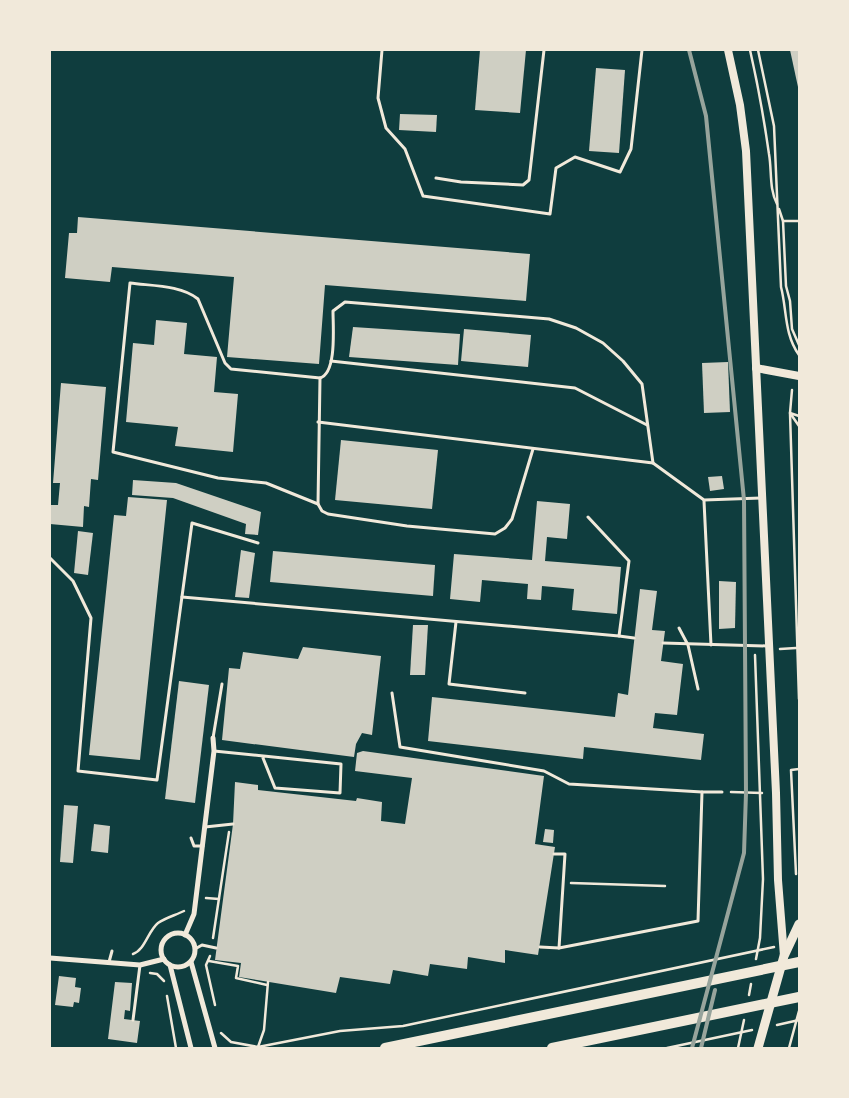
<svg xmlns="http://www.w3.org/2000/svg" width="849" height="1098" viewBox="0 0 849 1098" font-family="'Fira Sans Condensed',sans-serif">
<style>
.building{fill:#cfcfc3}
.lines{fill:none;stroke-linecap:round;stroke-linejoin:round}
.path{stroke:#f1e9da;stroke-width:2.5}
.service{stroke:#f1e9da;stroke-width:3}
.minor{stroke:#f1e9da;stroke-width:5}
.tertiary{stroke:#f1e9da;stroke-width:8}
.secondary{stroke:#f1e9da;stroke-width:9}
.primary{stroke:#f1e9da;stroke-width:10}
.rail{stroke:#97a49c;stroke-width:4}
</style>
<rect width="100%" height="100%" fill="#0f3d3e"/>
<g class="building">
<path d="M480,50H526L520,113L475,110Z"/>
<path d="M790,50H799V87H798Z"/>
<path d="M596,68L625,70L619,153L589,151Z"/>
<path d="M400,114L437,115L436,132L399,130Z"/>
<path d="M78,217L530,254L526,301L325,285L319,364L227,357L234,277L112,267L110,282L65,278L69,233H77Z"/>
<path d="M156,320L187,323L184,354L217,357L214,392L238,394L233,452L175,446L178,427L126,422L133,343L154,345Z"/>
<path d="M353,327L460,334L458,365L349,357Z"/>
<path d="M464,329L531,335L528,367L461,361Z"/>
<path d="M728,362L730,412L704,413L702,363Z"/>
<path d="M61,383L106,387L98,480L91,479L89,507L84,506L83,527L50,524V505H58L60,483H53Z"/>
<path d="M341,440L438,450L432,509L335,500Z"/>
<path d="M722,476L724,489L710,491L708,477Z"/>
<path d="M133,480L176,483L261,512L258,535L245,534L246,524L173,498L132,495Z"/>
<path d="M128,497L167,500L140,760L89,755L114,515L126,516Z"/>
<path d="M537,501L570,504L567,539L547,537L545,561L621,567L617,614L572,610L574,589L542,586L541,600L527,599L528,584L482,580L480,602L450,599L454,554L532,560Z"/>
<path d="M78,531L93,533L88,575L74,573Z"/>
<path d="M241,550L255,553L249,598L235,597Z"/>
<path d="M273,551L435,565L433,596L270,582Z"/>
<path d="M719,581L736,582L735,628L719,629Z"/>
<path d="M640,589L657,591L652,630L665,631L661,661L683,664L677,715L655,713L653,728L704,734L701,760L584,747L583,759L428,741L432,697L615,717L618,693L628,695Z"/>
<path d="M413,625H428L425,675H410Z"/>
<path d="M303,647L381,656L372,735L362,733L356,744L354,757L222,740L229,668L240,669L243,652L298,659Z"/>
<path d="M179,681L209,685L195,803L165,799Z"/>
<path d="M363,751L544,776L535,844L555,847L538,955L505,950V963L468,957L467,969L430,964L428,976L393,970L390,984L340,977L336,993L239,977L241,963L215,960L233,824L235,782L258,785V790L356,801L357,798L382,802L381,821L405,824L412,778L355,771L357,753Z"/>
<path d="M64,805L78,806L73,863L60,862Z"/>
<path d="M94,824L110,826L108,853L91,851Z"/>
<path d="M545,829L554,830L553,843L543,842Z"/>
<path d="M59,976L76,978L75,987L81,988L79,1003L74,1002L73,1007L55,1005Z"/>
<path d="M115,982L132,983L130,1011L125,1010L124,1019L140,1021L137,1043L108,1039Z"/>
</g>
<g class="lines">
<g class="path">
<path d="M750,50C758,85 764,119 769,154C772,171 769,189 777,204"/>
<path d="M758,50L774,126L781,287C787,310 784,334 799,355"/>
<path d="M779,209L783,221L786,286L790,301L792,329L799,345"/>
<path d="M783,221H799"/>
<path d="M792,390L790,413L799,699"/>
<path d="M799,416L790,413L799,426"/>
<path d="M780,649L796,648"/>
<path d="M755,655L763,879L760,938L756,959"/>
<path d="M731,792L762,793"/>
<path d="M796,874L791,770L799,769"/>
<path d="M571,883L665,886"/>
<path d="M206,898L219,899"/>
<path d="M213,938L229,832"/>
<path d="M133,954C145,950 148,931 158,923C165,918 176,915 184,911"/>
<path d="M210,956L206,965L215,1005"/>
<path d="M209,961L238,966L236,978L267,985"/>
<path d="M150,973L157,974L164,981"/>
<path d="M749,995L751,984"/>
<path d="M167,996L176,1048"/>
<path d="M777,1025L799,1020"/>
<path d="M221,1033L231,1042L258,1047L340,1031L403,1026L774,947"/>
<path d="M258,1047L264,1030L268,982"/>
<path d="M667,1048L752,1030"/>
<path d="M738,1048L744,1020"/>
<path d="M789,1048L799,1011"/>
</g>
<g class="service">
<path d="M382,50L378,98L386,128L405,149L423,196L550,214L556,168L575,157L620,172L631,149L642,50"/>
<path d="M436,178L461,182L523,185L529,180L544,50"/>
<path d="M331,361L575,388L647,425"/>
<path d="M320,378L318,504L322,511L328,514L407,526L495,534L505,528L512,519L533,449"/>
<path d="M318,422L653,463"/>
<path d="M704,501L711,645"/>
<path d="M318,504L266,483L218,478L113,452L130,283C152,286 181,285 198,299L225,363L231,369L320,378C337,373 333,327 333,311L345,302L549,319L576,328L603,343L623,361L642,384L653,463L704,500L761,498"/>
<path d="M50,558L73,581L91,618L78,771L157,780L192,523L258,543"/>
<path d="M182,597L619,636L629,561L588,517"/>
<path d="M456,622L449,684L525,693"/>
<path d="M679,628L688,645L698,689"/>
<path d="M619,636L634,638"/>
<path d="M663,643L768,646"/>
<path d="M392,693L400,747L544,771L569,784L702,792L698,921L559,948L540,947"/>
<path d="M213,738L222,684"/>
<path d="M214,751L341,764L340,793L275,788L263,758"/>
<path d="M702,792H722"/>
<path d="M205,827L233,824"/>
<path d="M191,838L194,846H203"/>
<path d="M554,854H565L559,948"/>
<path d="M195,949L202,945L216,948"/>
<path d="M109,962L112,951"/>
<path d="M133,1020L140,965"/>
</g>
<g class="minor">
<circle cx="178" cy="950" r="17"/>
<path d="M185,935L194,914L214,751L213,738"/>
<path d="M50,958L140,965L164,959"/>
<path d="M191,962L215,1048"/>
<path d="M170,965L191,1048"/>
</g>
<g class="tertiary">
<path d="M728,50L740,105L746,151L776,793L778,880L784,956"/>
<path d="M756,368L799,376"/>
</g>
<path class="secondary" d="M758,1048L784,956L799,924"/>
<g class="primary">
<path d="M385,1048L799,962"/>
<path d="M552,1048L799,997"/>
</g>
<g class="rail">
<path d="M689,50L706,116L744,500L746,793L744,853L692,1048"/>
<path d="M701,1048L715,990"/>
</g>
</g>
<rect width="849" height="1098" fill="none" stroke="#f1e9da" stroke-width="102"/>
</svg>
